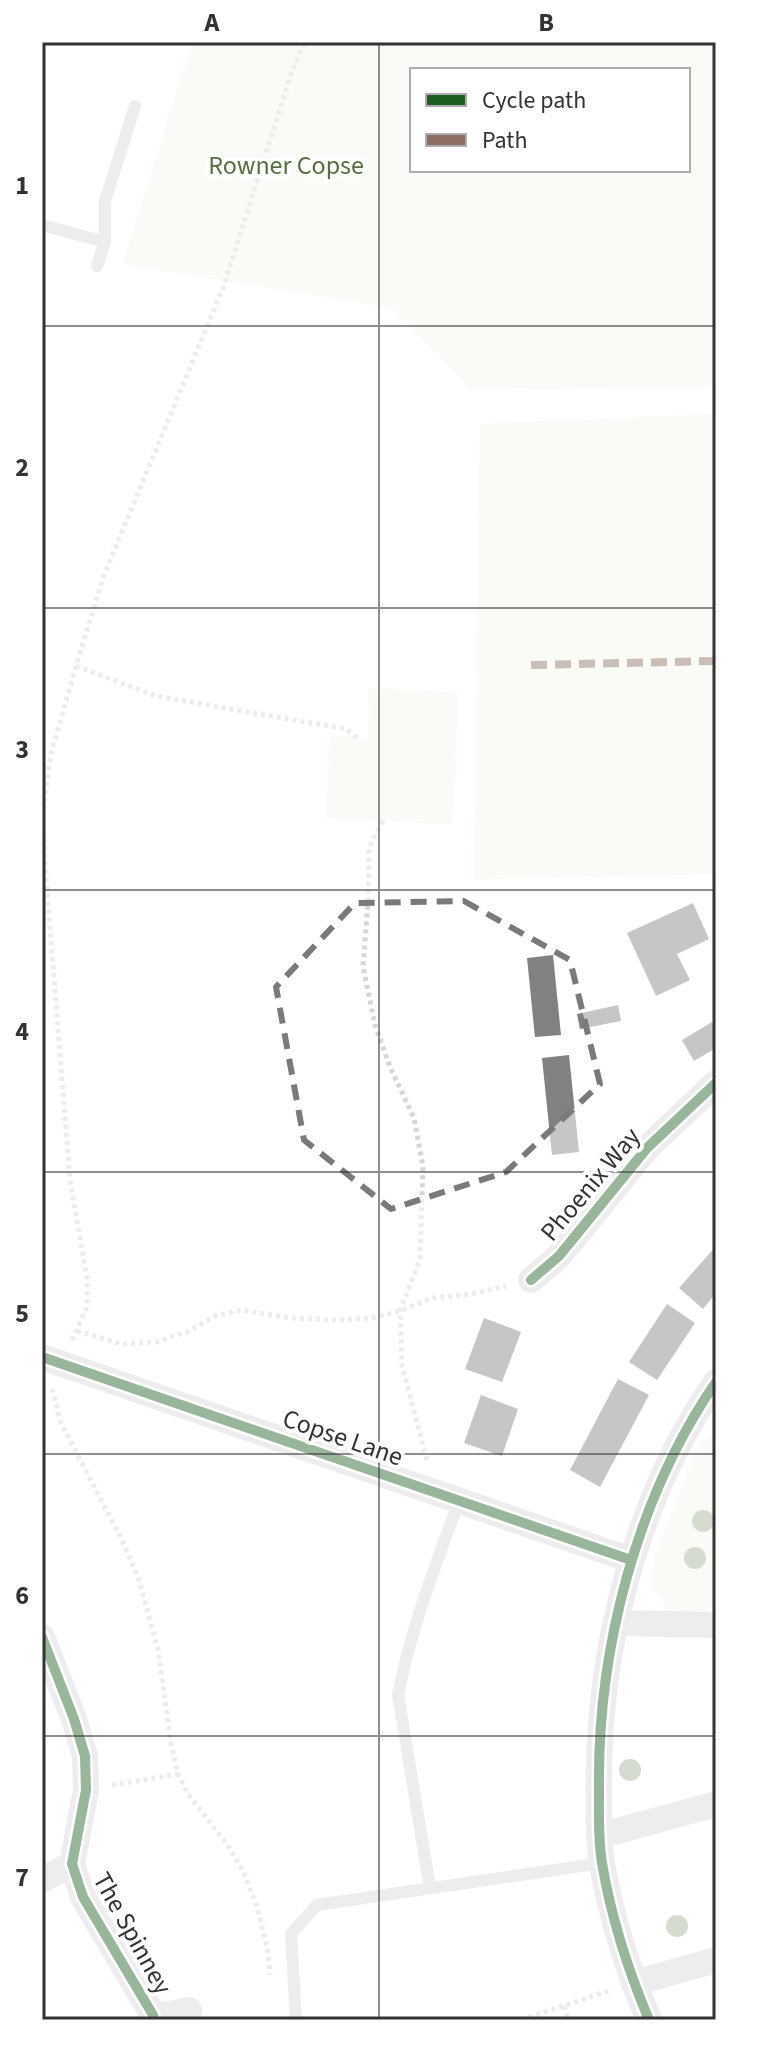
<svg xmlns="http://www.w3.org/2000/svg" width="758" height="2062" viewBox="0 0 758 2062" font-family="'Source Sans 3',sans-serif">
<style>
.green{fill:#f1f5ed;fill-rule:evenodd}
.building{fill:#818181}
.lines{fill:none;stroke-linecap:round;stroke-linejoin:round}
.path{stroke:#d6d6d6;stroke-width:5;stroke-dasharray:4 4;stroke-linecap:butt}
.lane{stroke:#d7d7d7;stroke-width:12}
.street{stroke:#d7d7d7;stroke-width:26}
.quiet{stroke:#8d6e63;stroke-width:8;stroke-dasharray:16 8;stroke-linecap:butt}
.cycleway-casing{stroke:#fff;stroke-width:15}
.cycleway{stroke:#1b5e20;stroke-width:10}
.tree{fill:#a2b095}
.marked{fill:none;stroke:#7a7a7a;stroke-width:6;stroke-dasharray:16 10;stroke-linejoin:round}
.grid{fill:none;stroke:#333;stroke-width:2;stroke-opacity:0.55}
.labels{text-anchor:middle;stroke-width:8;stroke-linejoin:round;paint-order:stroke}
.park-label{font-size:26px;fill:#56703f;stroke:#fff}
.street-label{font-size:26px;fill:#333;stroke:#fff}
.neatline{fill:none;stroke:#333;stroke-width:3}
.grid-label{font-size:26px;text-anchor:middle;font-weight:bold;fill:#333}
</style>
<rect width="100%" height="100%" fill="#fff"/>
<g class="green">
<path d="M192,42H716V387L471,389L393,308L123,264ZM412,70H688V170H412Z"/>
<path d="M716,414V874L474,879L480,424Z"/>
<path d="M369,688L458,692L453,824L326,818L330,736L368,738Z"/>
<path d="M716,1435V1607L708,1608L702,1616L669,1609L652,1586L654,1558L701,1440Z"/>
</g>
<g class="building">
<path d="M693,903L709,939L677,954L690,980L656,996L627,933Z"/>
<path d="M553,955L561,1035L535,1037L527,958Z"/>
<path d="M618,1005L621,1021L580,1029L577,1014Z"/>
<path d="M712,1022L716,1028V1048L694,1061L682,1040Z"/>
<path d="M569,1055L579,1152L552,1155L542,1058Z"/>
<path d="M716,1246V1293L703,1309L679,1288Z"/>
<path d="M667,1304L695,1323L657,1380L629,1362Z"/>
<path d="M484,1318L521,1332L502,1382L465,1369Z"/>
<path d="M618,1379L649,1395L600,1487L570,1470Z"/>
<path d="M481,1395L518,1409L502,1456L464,1443Z"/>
</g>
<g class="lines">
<g class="path">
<path d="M76,666L156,696L346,729L357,738"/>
<path d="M383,821L369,847L368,902L363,967L375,1025L390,1067L414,1118L423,1166L420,1259L400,1311L402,1366L427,1460"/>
<path d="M77,1331L121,1344L156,1342L189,1331L215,1316L242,1310L290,1318L339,1320L372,1318L400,1311L432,1298L472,1294L506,1286"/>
<path d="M72,1340L87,1307V1278L70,1180L44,852L43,807L51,754L76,666L104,575L223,288L292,71L305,42"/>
<path d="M52,1389L61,1423L121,1538L138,1577L158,1649L171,1744L178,1774L188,1794L227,1844L242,1869L256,1903L267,1946L270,1975"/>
<path d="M112,1785L178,1774"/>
<path d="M564,2006L568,2020"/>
<path d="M521,2020L611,1990"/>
</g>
<g class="lane">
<path d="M42,225L105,242"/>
<path d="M97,266L105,242V201L135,106"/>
<path d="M430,1888L398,1695C411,1628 436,1564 459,1501"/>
<path d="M296,2020L291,1934L317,1905L602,1863"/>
</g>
<g class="street">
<path d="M531,1280L559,1256L647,1148L716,1083"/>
<path d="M42,1357L631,1560"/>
<path d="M617,1623L716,1625"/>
<path d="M42,1637L74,1719L85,1756L86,1790L72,1864L83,1897L153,2015L154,2020"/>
<path d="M599,1836L716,1804"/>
<path d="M42,1880L72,1864"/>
<path d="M634,1983L716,1960"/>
<path d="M153,2015L171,2014L189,2010"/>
<path d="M649,2020C628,1970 611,1917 602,1863C598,1839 599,1815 599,1790C597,1651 636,1498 716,1382"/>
</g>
<path class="quiet" d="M531,665L716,661"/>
<defs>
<g id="cycleway">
<path d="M531,1280L559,1256L647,1148L716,1083"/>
<path d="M42,1357L631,1560"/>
<path d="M42,1637L74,1719L85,1756L86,1790L72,1864L83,1897L153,2015L154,2020"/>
<path d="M649,2020C628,1970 611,1917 602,1863C598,1839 599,1815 599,1790C597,1651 636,1498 716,1382"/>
</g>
</defs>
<use href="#cycleway" class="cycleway-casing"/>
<use href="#cycleway" class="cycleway"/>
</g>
<g class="tree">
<circle cx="703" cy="1521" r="11"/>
<circle cx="695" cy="1558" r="11"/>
<circle cx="630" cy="1770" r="11"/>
<circle cx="677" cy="1926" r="11"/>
</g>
<path d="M0 0H758V2062H0ZM464,901L570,960L600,1084L506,1172L391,1209L304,1140L276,987L355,903Z" fill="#fff" fill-opacity=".55" fill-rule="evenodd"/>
<path class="marked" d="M464,901L570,960L600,1084L506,1172L391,1209L304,1140L276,987L355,903Z"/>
<path class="grid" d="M379,42V2020M42,326H716M42,608H716M42,890H716M42,1172H716M42,1454H716M42,1736H716"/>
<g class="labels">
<g class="park-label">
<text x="286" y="174">Rowner Copse</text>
</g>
<g class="street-label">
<text transform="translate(590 1184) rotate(-50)" y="9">Phoenix Way</text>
<text transform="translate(343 1437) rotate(19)" y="9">Copse Lane</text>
<text transform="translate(133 1933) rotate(61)" y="9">The Spinney</text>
</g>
</g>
<rect width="758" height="2062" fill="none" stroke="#ffffff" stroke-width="88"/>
<rect x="410" y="68" width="280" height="104" fill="#ffffff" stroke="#adadad" stroke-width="2"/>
<rect x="426" y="94" width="40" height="12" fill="#1b5e20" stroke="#adadad" stroke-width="2"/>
<text x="482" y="108" font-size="24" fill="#333333">Cycle path</text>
<rect x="426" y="134" width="40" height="12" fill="#8d6e63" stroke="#adadad" stroke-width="2"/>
<text x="482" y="148" font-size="24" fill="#333333">Path</text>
<rect x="44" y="44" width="670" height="1974" class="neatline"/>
<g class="grid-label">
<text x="212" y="31">A</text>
<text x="546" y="31">B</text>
<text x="22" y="194">1</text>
<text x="22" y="476">2</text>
<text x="22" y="758">3</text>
<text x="22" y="1040">4</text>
<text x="22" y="1322">5</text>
<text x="22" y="1604">6</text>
<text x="22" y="1886">7</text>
</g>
</svg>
